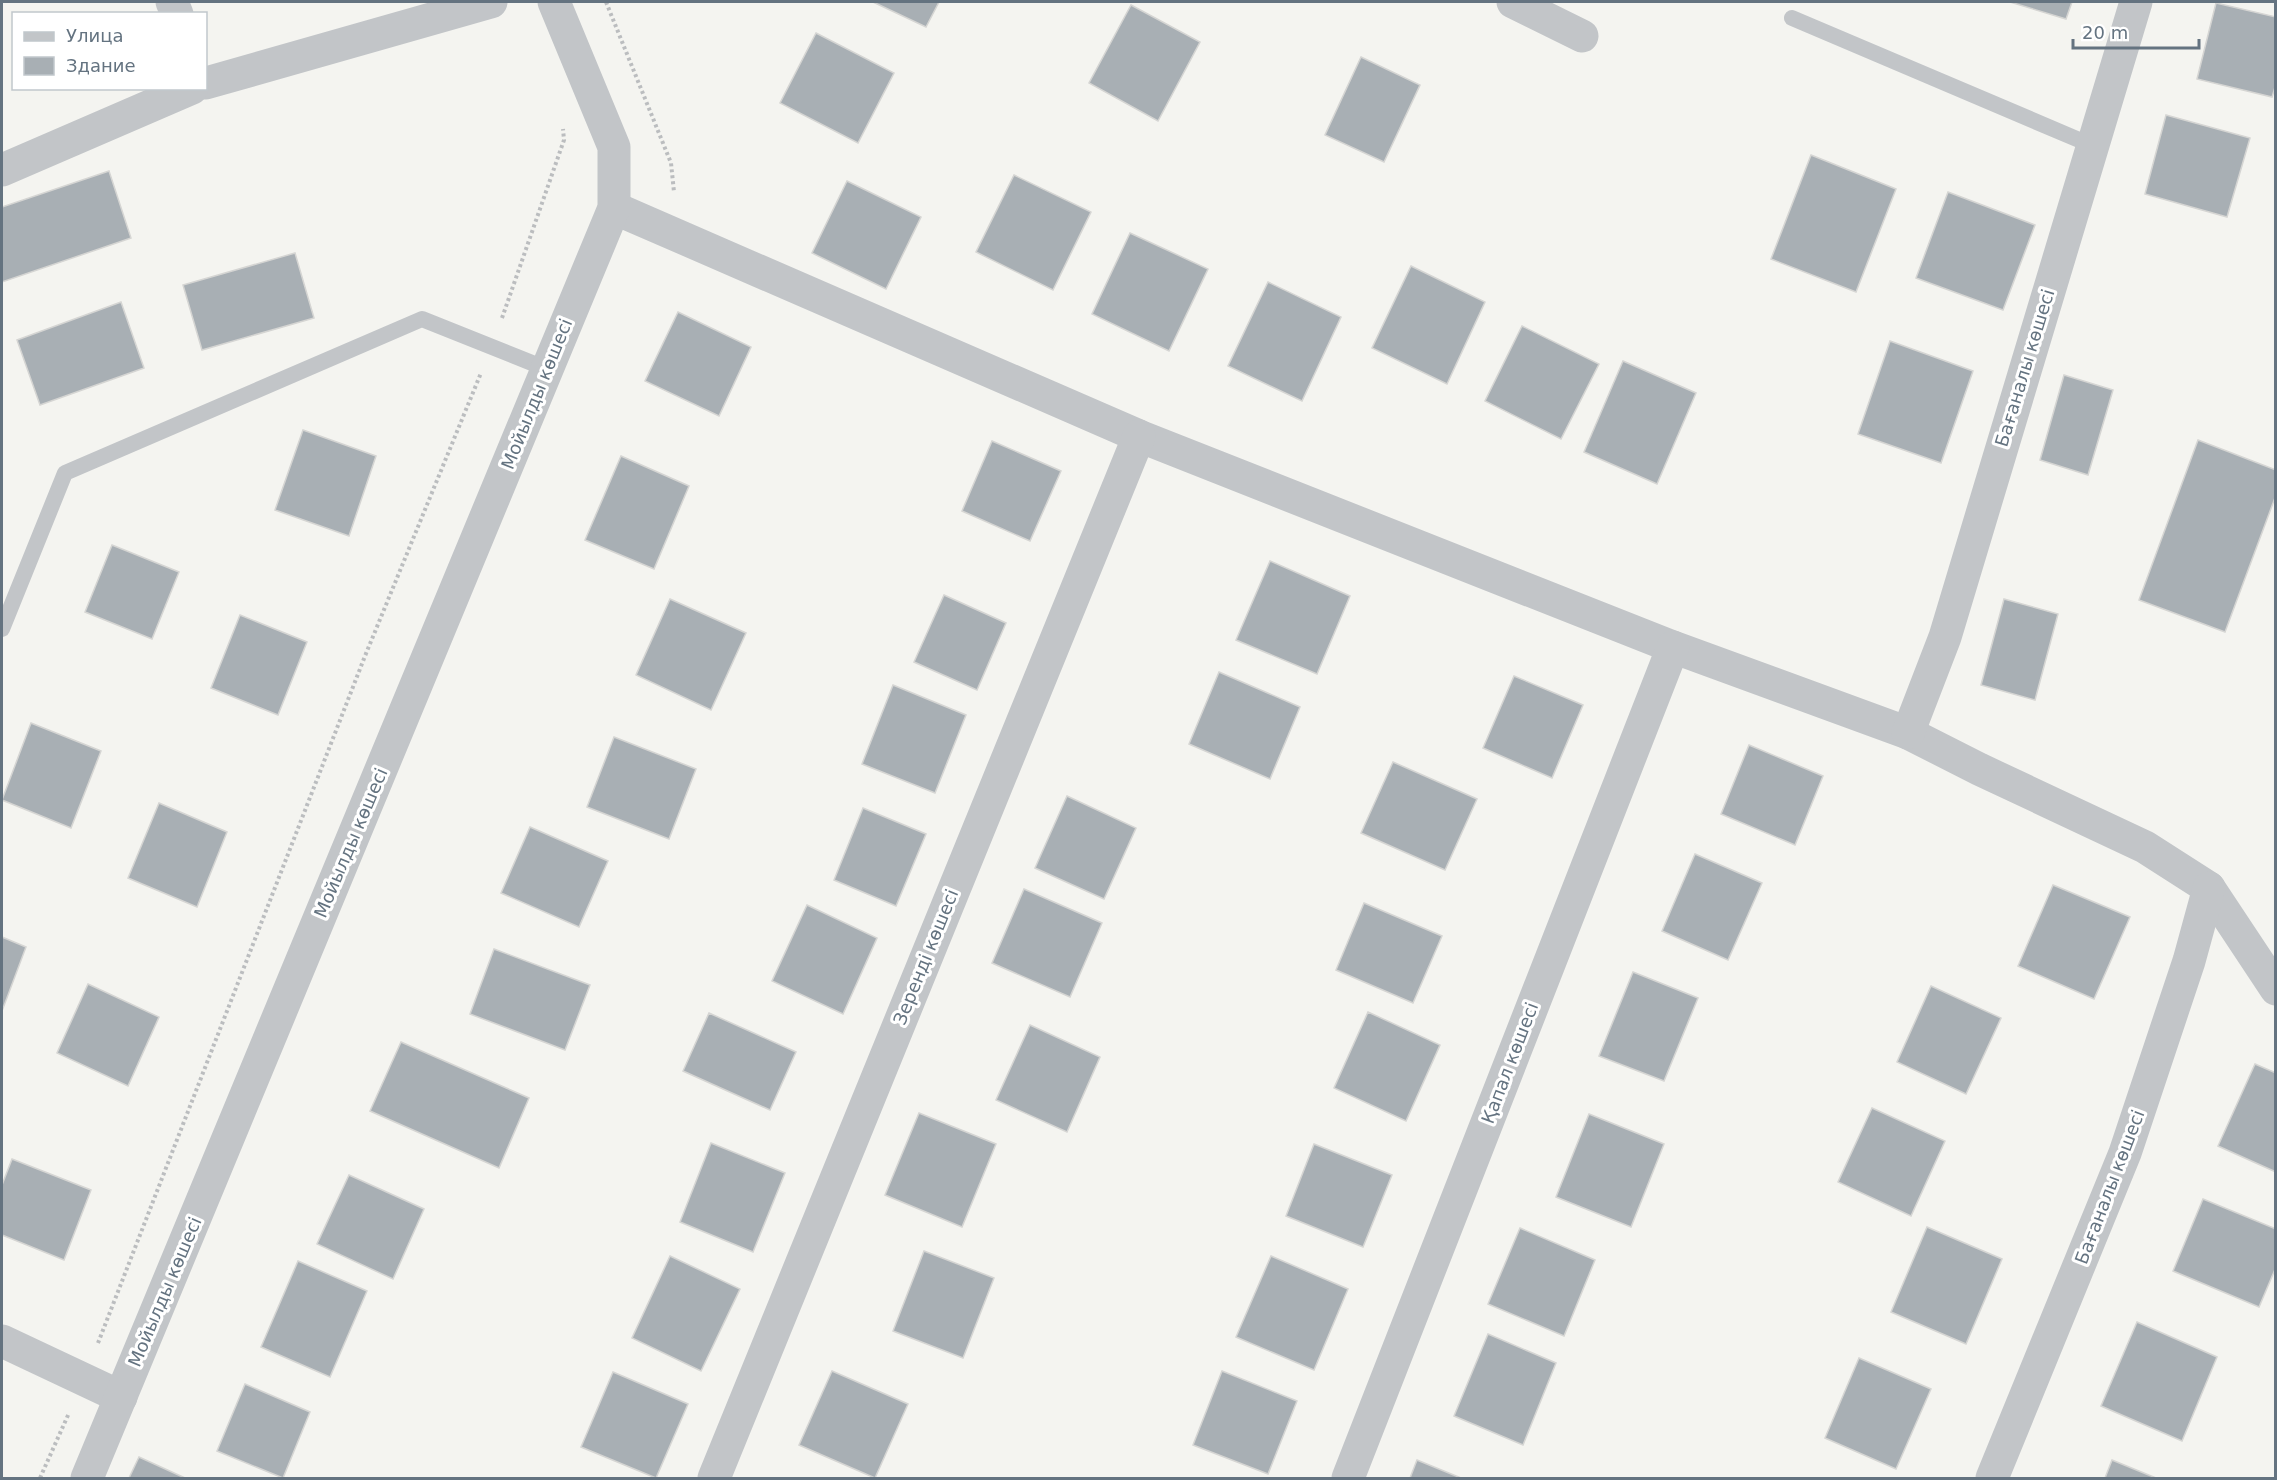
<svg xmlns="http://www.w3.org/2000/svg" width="2277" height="1480" viewBox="0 0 2277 1480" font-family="'DejaVu Sans',sans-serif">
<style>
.building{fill:#a8afb4;stroke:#d5d5d3;stroke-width:1.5}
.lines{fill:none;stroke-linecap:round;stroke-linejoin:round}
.path{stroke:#bbbdbf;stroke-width:4;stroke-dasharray:3 3;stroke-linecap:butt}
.service{stroke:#c2c5c8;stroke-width:16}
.minor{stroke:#c2c5c8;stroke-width:33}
.tertiary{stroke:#c2c5c8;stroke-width:33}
.labels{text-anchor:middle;stroke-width:6;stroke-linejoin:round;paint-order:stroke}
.street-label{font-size:18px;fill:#647380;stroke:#fff}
</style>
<rect width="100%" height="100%" fill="#f4f4f0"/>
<g class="building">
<path d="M873,2H939L926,27Z"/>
<path d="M2010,2H2072L2066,19Z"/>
<path d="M2216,3L2276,17V84L2272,97L2197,79Z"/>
<path d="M1131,5L1200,42L1158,121L1089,83Z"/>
<path d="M816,33L894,73L858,143L780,103Z"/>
<path d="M1361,57L1420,85L1384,162L1325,135Z"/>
<path d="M2166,115L2250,138L2227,217L2145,194Z"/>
<path d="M1811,155L1896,189L1856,292L1771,259Z"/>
<path d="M109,171L131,238L2,282V207Z"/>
<path d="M1014,175L1091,212L1053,290L976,252Z"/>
<path d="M847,181L921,217L886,289L812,253Z"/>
<path d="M1948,192L2035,225L2003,310L1916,278Z"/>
<path d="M1130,233L1208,269L1169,351L1092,314Z"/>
<path d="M295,253L314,318L202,350L183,285Z"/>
<path d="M1411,266L1485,302L1447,384L1372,348Z"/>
<path d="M1268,282L1341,317L1302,401L1228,366Z"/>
<path d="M121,302L144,368L40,405L17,340Z"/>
<path d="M678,312L751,347L719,416L645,381Z"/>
<path d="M1522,326L1599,364L1561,439L1485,401Z"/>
<path d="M1890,341L1973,371L1941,463L1858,434Z"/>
<path d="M1623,361L1696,393L1657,484L1584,452Z"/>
<path d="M2064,375L2113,390L2088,475L2040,460Z"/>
<path d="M303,430L376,456L349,536L275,510Z"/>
<path d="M2198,440L2276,470V495L2225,632L2139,600Z"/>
<path d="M992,441L1061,471L1030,541L962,511Z"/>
<path d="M621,456L689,486L654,569L585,540Z"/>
<path d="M112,545L179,572L152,639L85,612Z"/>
<path d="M1270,561L1350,596L1317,674L1236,640Z"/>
<path d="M944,595L1006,623L977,690L914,662Z"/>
<path d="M670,599L746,633L711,710L636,675Z"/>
<path d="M2004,599L2058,614L2035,700L1981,685Z"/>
<path d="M240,615L307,642L278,715L211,688Z"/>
<path d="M1219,672L1300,707L1270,779L1189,744Z"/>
<path d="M1514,676L1583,705L1552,778L1483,748Z"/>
<path d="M893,685L966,715L935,793L862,764Z"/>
<path d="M31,723L101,751L71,828L2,800Z"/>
<path d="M614,737L696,769L669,839L587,807Z"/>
<path d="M1749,745L1823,776L1795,845L1721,814Z"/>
<path d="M1393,762L1477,799L1445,870L1361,833Z"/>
<path d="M1067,796L1136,828L1104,899L1035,868Z"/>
<path d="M159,803L227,832L197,907L128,878Z"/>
<path d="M863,808L926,834L896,906L834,880Z"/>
<path d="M530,827L608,861L579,927L501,893Z"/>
<path d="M1695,854L1762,883L1728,960L1662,931Z"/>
<path d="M2053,885L2130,917L2094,999L2018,966Z"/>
<path d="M1024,889L1102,923L1070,997L992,963Z"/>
<path d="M1364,903L1442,936L1413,1003L1336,970Z"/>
<path d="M807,905L877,938L843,1014L772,981Z"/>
<path d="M2,937L26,947L2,1011Z"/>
<path d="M494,949L590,985L565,1050L470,1014Z"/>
<path d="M1633,972L1698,998L1664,1081L1599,1056Z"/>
<path d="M88,984L159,1017L128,1086L57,1053Z"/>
<path d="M1931,986L2001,1018L1966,1094L1897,1062Z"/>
<path d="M1368,1012L1440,1045L1406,1121L1334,1088Z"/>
<path d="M709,1013L796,1052L770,1110L683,1071Z"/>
<path d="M1030,1025L1100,1057L1067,1132L996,1100Z"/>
<path d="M401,1042L529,1098L499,1168L370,1111Z"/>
<path d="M2255,1064L2276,1073V1172L2218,1146Z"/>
<path d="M1872,1108L1945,1141L1911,1216L1838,1182Z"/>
<path d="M919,1113L996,1144L962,1227L885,1195Z"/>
<path d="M1589,1114L1664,1144L1631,1227L1556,1197Z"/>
<path d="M711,1143L785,1173L753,1252L680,1222Z"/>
<path d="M1314,1144L1392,1175L1363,1247L1286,1216Z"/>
<path d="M12,1159L91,1190L64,1260L2,1235V1185Z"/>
<path d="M349,1175L424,1209L393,1279L317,1244Z"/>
<path d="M2203,1199L2276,1229V1267L2259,1307L2173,1271Z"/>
<path d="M1927,1227L2002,1259L1966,1344L1891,1312Z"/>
<path d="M1520,1228L1595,1260L1564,1336L1488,1304Z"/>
<path d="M924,1251L994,1278L963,1358L893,1331Z"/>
<path d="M670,1256L740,1289L701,1371L632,1338Z"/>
<path d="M1271,1256L1348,1289L1314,1370L1236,1337Z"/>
<path d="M298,1261L367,1291L330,1377L261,1347Z"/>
<path d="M2137,1322L2217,1357L2182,1441L2101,1406Z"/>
<path d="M1488,1334L1556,1363L1523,1445L1454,1416Z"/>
<path d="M1859,1358L1931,1389L1896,1469L1825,1438Z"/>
<path d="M832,1371L908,1404L875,1478L799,1445Z"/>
<path d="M1222,1371L1297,1401L1268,1474L1193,1445Z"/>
<path d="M613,1372L688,1404L656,1478L581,1447Z"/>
<path d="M245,1384L310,1412L283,1478L217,1451Z"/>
<path d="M139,1457L185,1478H129Z"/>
<path d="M1417,1460L1461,1478H1410Z"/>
<path d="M2112,1460L2156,1478H2105Z"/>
</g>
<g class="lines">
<g class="path">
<path d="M606,2L671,163L674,192"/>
<path d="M502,318L564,140L563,129"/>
<path d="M98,1343L365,656L481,373"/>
<path d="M40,1478L69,1413"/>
</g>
<g class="service">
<path d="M1792,18L2091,145"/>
<path d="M2,629L65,473L422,319L547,369"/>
</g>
<g class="minor">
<path d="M172,2L177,14"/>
<path d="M1513,2L1582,36"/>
<path d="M206,83L491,2"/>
<path d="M2,170L192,88"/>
<path d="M614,208L1139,436L1673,647L1908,733L1979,769L2145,847L2209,888L2276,989"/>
<path d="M1908,733L1945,637L2136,2"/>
<path d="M2,1341L121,1397"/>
<path d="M714,1478L1139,436"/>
<path d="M1348,1478L1673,647"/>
<path d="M1992,1478L2125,1153L2189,961L2209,888"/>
</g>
<path class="tertiary" d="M87,1478L614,208V147L554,2"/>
</g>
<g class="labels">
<g class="street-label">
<text transform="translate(2025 368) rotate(-73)" y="6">Бағаналы көшесі</text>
<text transform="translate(537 394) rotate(-68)" y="6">Мойылды көшесі</text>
<text transform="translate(351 843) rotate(-67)" y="6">Мойылды көшесі</text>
<text transform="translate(926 957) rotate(-68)" y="6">Зеренді көшесі</text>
<text transform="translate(1510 1063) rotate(-69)" y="6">Қапал көшесі</text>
<text transform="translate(2110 1187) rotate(-69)" y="6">Бағаналы көшесі</text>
<text transform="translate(165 1292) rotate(-67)" y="6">Мойылды көшесі</text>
</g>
</g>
<rect width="2277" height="1480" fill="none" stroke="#647380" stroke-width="6"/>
<rect x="12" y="12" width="195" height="78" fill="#ffffff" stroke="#c1c7cc" stroke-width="1.5"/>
<rect x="24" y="32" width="30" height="9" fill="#c2c5c8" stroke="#c1c7cc" stroke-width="1.5"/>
<text x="66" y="42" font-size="18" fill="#647380">Улица</text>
<rect x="24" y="57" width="30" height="18" fill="#a8afb4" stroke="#c1c7cc" stroke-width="1.5"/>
<text x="66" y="72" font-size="18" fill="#647380">Здание</text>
<path d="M2073 39v9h126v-9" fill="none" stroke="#647380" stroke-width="3"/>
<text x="2082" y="39" font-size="18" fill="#647380" stroke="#ffffff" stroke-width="4.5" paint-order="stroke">20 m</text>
</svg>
